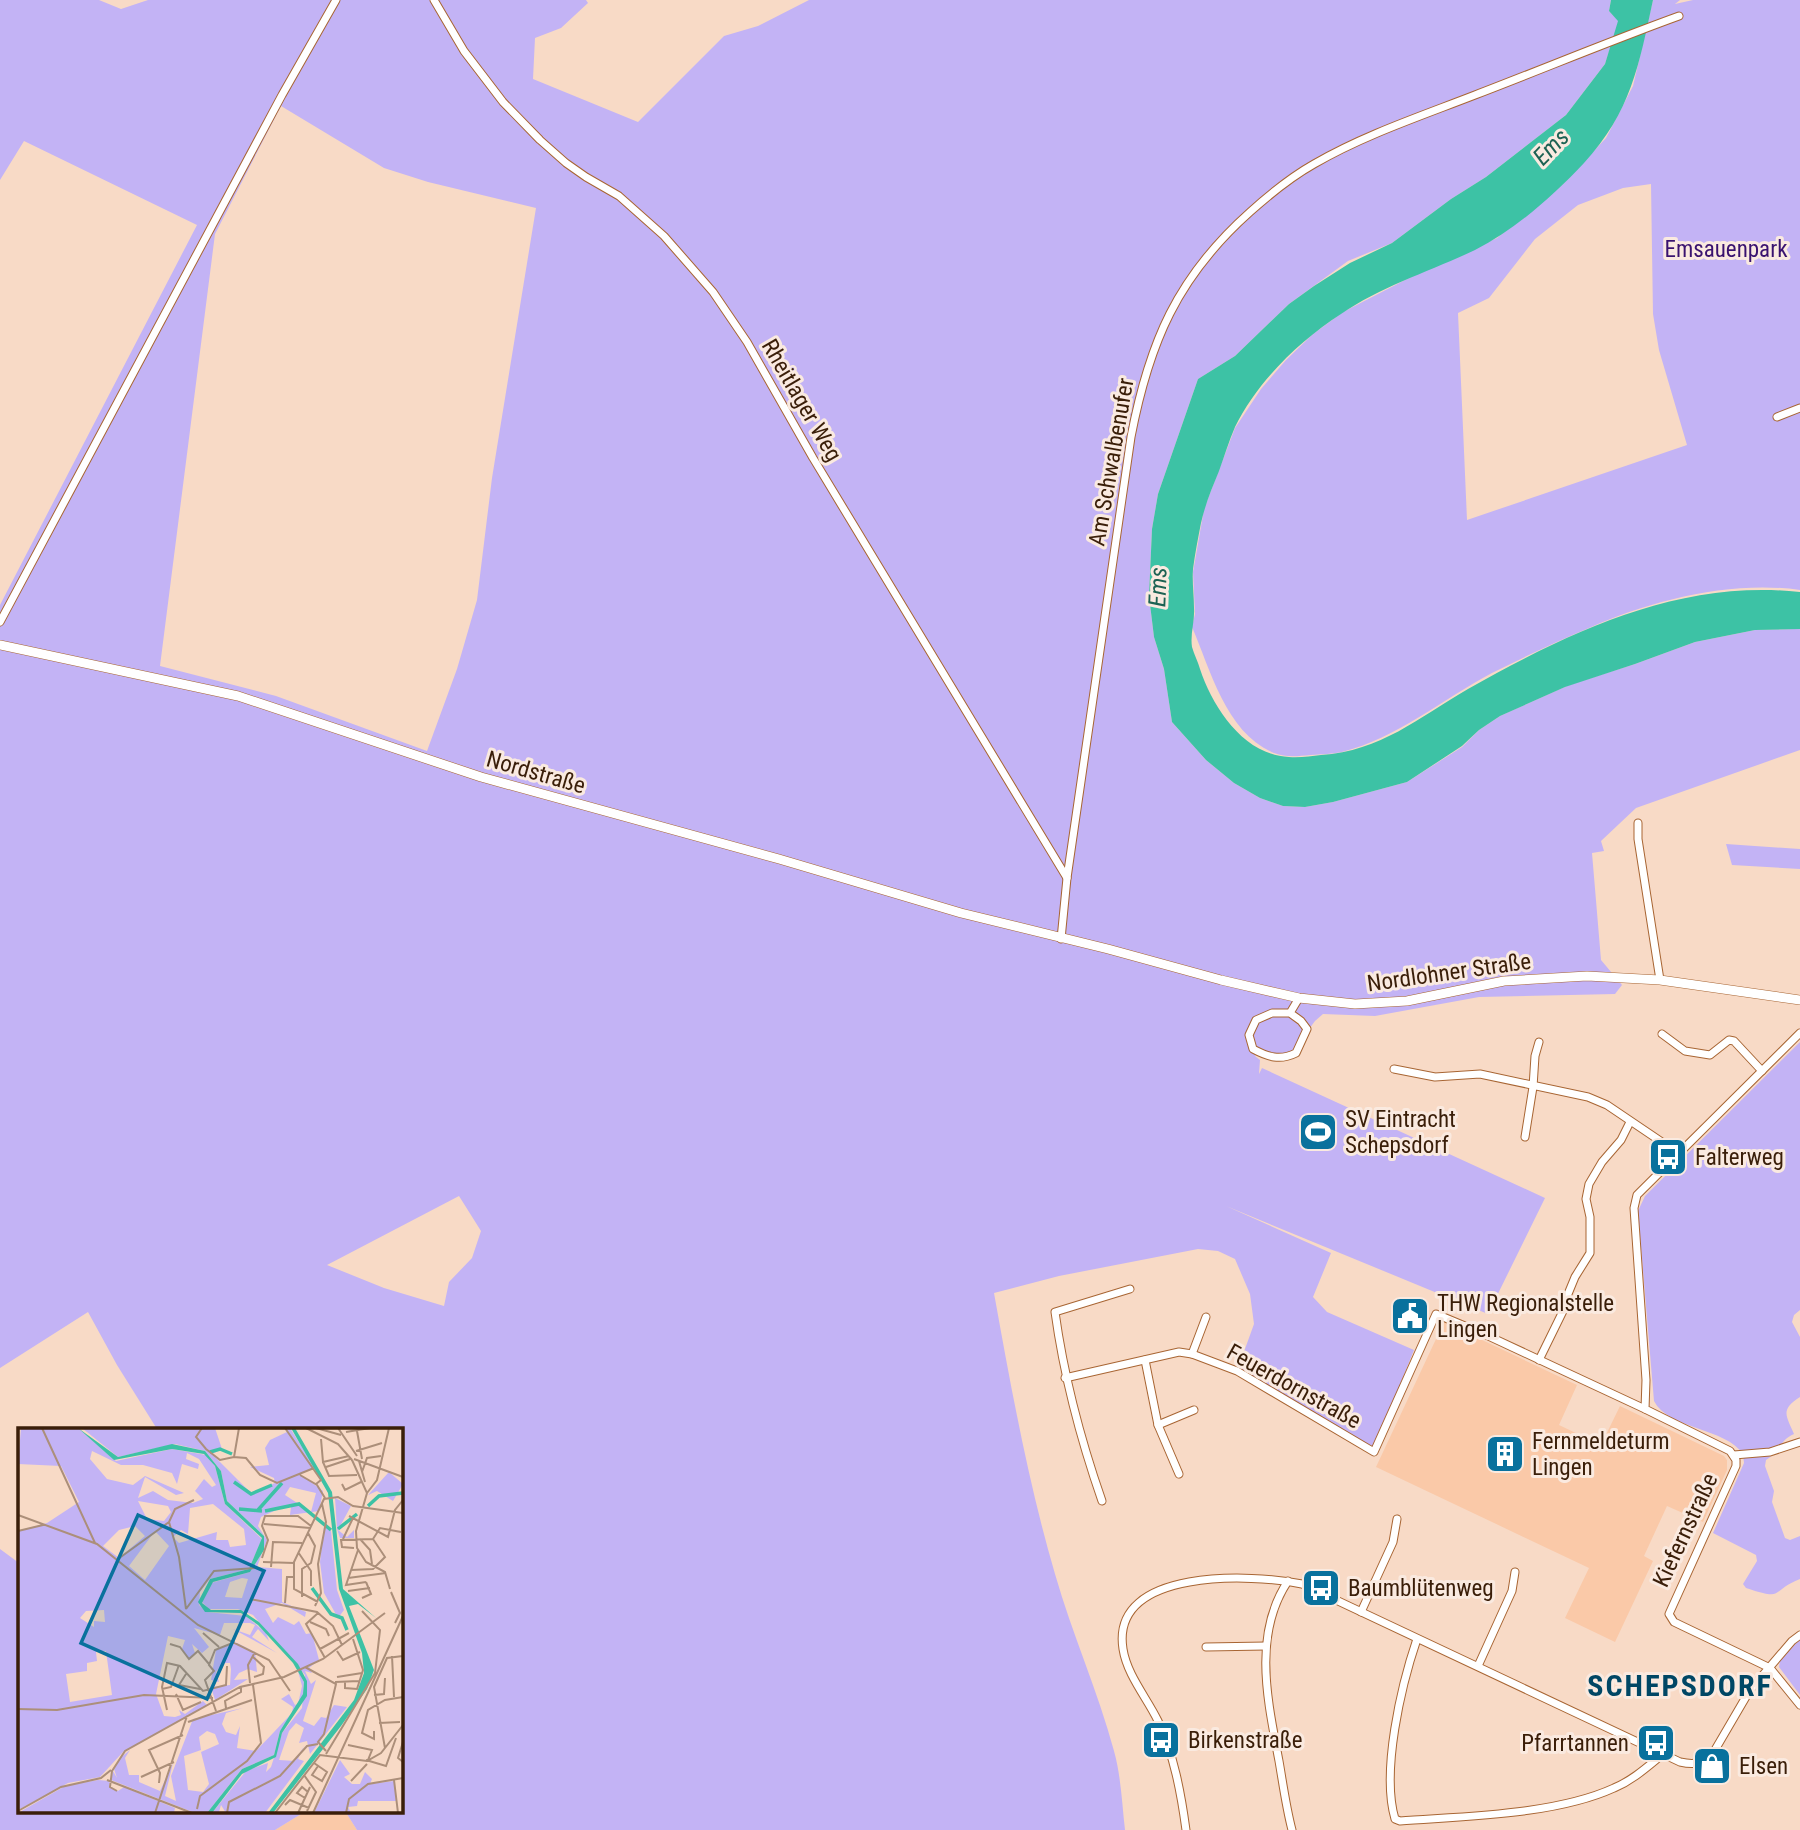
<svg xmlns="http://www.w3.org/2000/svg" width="1800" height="1830" viewBox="0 0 1800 1830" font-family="'Roboto Condensed',sans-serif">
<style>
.built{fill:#fac9a8}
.green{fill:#c3b3f5;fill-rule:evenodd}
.water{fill:#3dc2a5}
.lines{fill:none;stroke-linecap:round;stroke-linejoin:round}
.minor-casing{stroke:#a86533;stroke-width:9}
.tertiary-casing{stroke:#a86533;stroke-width:10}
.minor{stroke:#fff;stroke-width:7}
.tertiary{stroke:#fff;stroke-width:9}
.labels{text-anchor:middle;stroke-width:6;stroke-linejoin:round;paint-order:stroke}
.park-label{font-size:23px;fill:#39126f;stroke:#faeae0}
.street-label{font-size:23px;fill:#3a1e09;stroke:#faeae0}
.poi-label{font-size:23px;fill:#3a1e09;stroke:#faeae0;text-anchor:start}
.water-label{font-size:24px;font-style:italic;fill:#1d6253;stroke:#faeae0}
.district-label{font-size:30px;font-weight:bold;letter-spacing:2px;fill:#004765;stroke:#faeae0}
.inset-river{fill:none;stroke:#3dc2a5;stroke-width:3.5}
.inset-road{fill:none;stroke:#ac8f7a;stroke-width:2}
.view{fill:#09719d;fill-opacity:0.15;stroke:#09719d;stroke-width:3.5}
.inset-edge{fill:none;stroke:#3a1e09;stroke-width:3.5}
</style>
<rect width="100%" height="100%" fill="#f8dac6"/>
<g class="built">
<path d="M1444,1322L1577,1385L1559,1425L1601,1445L1620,1406L1724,1456L1727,1460V1470L1703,1522L1667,1506L1644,1556L1653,1561L1615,1642L1565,1618L1589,1568L1376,1467Z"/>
<path d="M306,1811H345L357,1830H275Z"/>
</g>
<g class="green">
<path d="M0,0H99L121,9L148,0H586L588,3L561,28L535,38L533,79L638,122L724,36L758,26L809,0H1611L1609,11L1619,21L1605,64L1566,115L1486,177L1451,199L1392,243L1348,261L1289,304L1235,356L1198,379L1158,494L1152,529L1149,596L1154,637L1164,669L1172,722L1206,760L1234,783L1260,798L1283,806L1305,807L1333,802L1407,782L1462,747L1479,730L1500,716L1569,685L1635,664L1695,642L1755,630L1794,629H1800V750L1636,808L1601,841L1604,851L1592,853L1601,960L1622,985L1615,994L1479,997L1375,1016L1323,1014L1315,1021L1289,1056L1257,1052L1255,1056L1260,1060L1259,1074L1262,1068L1545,1198L1488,1314L1226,1206L1331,1253L1313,1297L1327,1312L1414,1350L1373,1452L1237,1371L1254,1324L1250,1294L1235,1259L1218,1251L1198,1249L1059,1276L994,1293C1011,1387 1028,1482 1055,1574C1072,1634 1098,1691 1114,1751C1121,1776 1122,1804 1125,1830H357L345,1811H401V1429H157L117,1365L88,1312L0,1368V605L197,225L24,141L0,180ZM281,106L384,168L428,182L536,208L492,478L477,600L457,669L427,751L276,696L160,666L215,234ZM459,1196L481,1231L472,1258L449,1282L444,1306L384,1288L327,1265Z"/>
<path d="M1653,0H1680L1675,4L1693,0H1800V590C1732,580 1651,600 1589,628C1556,642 1524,657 1492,673C1443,699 1397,738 1342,752C1332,754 1321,754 1311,755C1298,756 1287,758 1274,753C1226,733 1211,671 1192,627L1195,614L1193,572L1204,509L1235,428L1261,389L1286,360L1313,334L1343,312L1409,278L1497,238L1563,184L1606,138L1633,86ZM1651,184L1653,314L1659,350L1687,445L1467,520L1458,313L1489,298L1535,239L1578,205L1623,188Z"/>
<path d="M1726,844L1800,849V869L1732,865Z"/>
<path d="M1800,1042V1310L1794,1315L1792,1322L1800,1337V1397C1780,1410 1786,1415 1794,1434C1781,1439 1778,1453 1766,1460L1765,1466L1774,1491L1772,1502L1785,1538L1790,1540L1800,1536V1579C1768,1592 1786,1601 1746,1588L1743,1584L1757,1561L1756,1555L1713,1533L1744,1463L1743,1454C1726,1428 1668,1429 1654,1401L1638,1211L1645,1196Z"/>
<path d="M0,1549L19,1563V1811H306L275,1830H0Z"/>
<path d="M1800,1639V1695L1779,1667L1780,1661Z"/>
</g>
<path class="water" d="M1611,0H1653C1639,65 1631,112 1584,163C1553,196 1516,229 1475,250C1431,271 1382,286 1341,314C1299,341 1257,382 1235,427C1229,441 1224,457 1219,471C1212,488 1205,505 1201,523C1198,538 1195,554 1193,569C1192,582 1194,595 1194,608C1195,621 1190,634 1192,647C1194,654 1198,662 1200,669C1213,708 1244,755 1289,757C1300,758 1311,756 1321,755C1381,751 1418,718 1468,689C1571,631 1679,579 1800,592V629L1755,630L1695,642L1635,664L1565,687L1500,716L1479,730L1462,746L1407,782L1333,802L1305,807L1283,806L1260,798L1234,783L1206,760L1172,722L1164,669L1154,637L1149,596L1152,529L1158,494L1198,379L1235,356L1289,304L1314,286L1350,263L1392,243L1451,199L1486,177L1566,115L1605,64L1618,21L1609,11Z"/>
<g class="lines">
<defs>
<g id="minor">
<path d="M434,0L464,51L503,102L540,140L566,163L586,177L619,196L664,236L713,292L747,342L813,458L1067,878"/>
<path d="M1777,417L1800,408"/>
<path d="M0,622L282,95L336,0"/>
<path d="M1638,823V839L1660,980"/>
<path d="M1061,939L1067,878L1131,437C1149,343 1177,277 1250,212C1270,194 1291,177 1314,164C1364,135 1421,116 1475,95C1543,69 1610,41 1679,16"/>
<path d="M1290,1013L1301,1021L1307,1029L1296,1053C1280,1061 1268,1057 1253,1049L1249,1035L1256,1020L1272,1013H1290L1299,998"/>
<path d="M1800,1033L1637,1195L1634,1208L1646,1380L1645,1409L1730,1451L1736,1460V1466L1669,1614L1674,1622L1770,1668L1800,1705"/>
<path d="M1662,1034L1685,1051L1710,1055L1729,1040L1734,1041L1762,1071"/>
<path d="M1394,1069L1435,1077L1480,1074L1588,1097L1607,1105L1678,1153"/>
<path d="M1525,1137L1533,1087L1535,1056L1539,1042"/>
<path d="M1192,1354L1206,1317"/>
<path d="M1145,1360L1158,1425L1179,1474"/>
<path d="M1539,1360L1566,1305L1568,1294L1575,1277L1590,1253V1217L1586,1199L1589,1184L1602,1162L1621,1140L1630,1122"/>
<path d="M1065,1378L1179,1352L1192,1354L1237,1371L1374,1452L1436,1314L1484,1334L1645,1409"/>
<path d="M1158,1425L1194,1410"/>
<path d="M1734,1455L1770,1452L1800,1442"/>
<path d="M1102,1501C1080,1438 1064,1377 1055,1312L1130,1289"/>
<path d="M1288,1581C1252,1635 1268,1702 1279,1761C1283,1784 1286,1807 1292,1830"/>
<path d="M1361,1612L1393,1542L1397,1519"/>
<path d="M1417,1639C1401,1686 1381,1772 1395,1819L1400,1821C1465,1816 1555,1815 1614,1788C1633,1780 1647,1767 1663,1754"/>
<path d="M1206,1647L1266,1646"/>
<path d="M1478,1666L1512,1591L1515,1572"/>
<path d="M1186,1830C1181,1793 1174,1755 1158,1721C1147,1698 1127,1675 1123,1649C1110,1567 1253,1574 1302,1584L1680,1762C1694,1765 1700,1764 1712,1755L1750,1690L1792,1641L1800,1635"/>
</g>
<path id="tertiary" d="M0,645L238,696L481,777L779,859L961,913L1108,949L1221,980L1299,998L1355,1004L1407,1001L1504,981L1587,976L1660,980L1800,1000"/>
</defs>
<use href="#minor" class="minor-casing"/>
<use href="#tertiary" class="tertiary-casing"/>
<use href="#minor" class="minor"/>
<use href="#tertiary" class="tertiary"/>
</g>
<defs>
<symbol id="stadium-square" viewBox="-11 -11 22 22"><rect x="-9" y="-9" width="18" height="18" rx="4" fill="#09719d" stroke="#faeae0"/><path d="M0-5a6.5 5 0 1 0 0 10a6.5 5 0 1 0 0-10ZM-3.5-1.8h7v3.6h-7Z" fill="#fff"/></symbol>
<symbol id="bus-square" viewBox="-11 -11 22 22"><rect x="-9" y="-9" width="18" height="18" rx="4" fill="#09719d" stroke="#faeae0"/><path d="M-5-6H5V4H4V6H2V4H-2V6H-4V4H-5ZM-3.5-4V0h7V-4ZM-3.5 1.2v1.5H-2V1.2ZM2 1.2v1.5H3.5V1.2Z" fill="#fff"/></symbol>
<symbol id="civic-square" viewBox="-11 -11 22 22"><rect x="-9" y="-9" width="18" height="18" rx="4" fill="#09719d" stroke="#faeae0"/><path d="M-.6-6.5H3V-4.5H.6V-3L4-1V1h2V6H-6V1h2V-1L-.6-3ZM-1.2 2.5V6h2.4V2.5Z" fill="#fff"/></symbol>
<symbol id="building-square" viewBox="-11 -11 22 22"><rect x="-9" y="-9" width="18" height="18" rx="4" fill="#09719d" stroke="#faeae0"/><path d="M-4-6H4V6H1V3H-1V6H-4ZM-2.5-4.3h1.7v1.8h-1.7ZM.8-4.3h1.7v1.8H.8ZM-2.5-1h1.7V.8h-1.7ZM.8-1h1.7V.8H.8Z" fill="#fff"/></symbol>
<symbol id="shop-square" viewBox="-11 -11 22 22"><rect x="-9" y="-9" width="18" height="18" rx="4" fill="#09719d" stroke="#faeae0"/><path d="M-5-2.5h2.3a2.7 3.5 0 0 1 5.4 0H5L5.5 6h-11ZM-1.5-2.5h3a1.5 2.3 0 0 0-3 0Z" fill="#fff"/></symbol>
</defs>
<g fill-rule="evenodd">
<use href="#stadium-square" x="1296" y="1110" width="44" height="44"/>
<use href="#bus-square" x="1646" y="1135" width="44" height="44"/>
<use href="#civic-square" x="1388" y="1294" width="44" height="44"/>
<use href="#building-square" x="1483" y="1432" width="44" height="44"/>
<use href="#bus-square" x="1299" y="1566" width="44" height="44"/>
<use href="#bus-square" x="1139" y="1718" width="44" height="44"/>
<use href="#bus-square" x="1634" y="1721" width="44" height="44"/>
<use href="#shop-square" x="1690" y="1744" width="44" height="44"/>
</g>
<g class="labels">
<g class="park-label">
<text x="1726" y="257">Emsauenpark</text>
</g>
<g class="street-label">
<text transform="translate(802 400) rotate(60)" y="8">Rheitlager Weg</text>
<text transform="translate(1111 462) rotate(-80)" y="8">Am Schwalbenufer</text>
<text transform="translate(536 772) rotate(16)" y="8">Nordstraße</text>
<text transform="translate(1449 972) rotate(-8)" y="8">Nordlohner Straße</text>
<text transform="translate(1294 1386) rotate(29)" y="8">Feuerdornstraße</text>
<text transform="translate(1685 1530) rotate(-65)" y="8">Kiefernstraße</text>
</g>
<g class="poi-label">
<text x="1345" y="1127">SV Eintracht<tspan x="1345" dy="26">Schepsdorf</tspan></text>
<text x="1695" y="1165">Falterweg</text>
<text x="1437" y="1311">THW Regionalstelle<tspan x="1437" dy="26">Lingen</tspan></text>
<text x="1532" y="1449">Fernmeldeturm<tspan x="1532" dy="26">Lingen</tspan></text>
<text x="1348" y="1596">Baumblütenweg</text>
<text x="1188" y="1748">Birkenstraße</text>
<text x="1629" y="1751" text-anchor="end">Pfarrtannen</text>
<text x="1739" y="1774">Elsen</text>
</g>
<g class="water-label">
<text transform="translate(1551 147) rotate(-46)" y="8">Ems</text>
<text transform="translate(1158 587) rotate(-88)" y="8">Ems</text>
</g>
<g class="district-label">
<text x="1680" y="1696">SCHEPSDORF</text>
</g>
</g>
<g transform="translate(18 1428)">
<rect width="385" height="385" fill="#f8dac6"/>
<path d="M3,0H60L98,33L154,21L188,27L197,38L207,76L244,111L231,141L192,151L182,164L181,177L189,184L228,188L248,205L251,213L240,201L234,209L259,225L215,201L232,207L237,197L232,195H206L202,207L176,200L191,219L184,225L174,216L177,225L171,231L164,221L167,212L150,208L138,266L146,288L157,289L163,287L161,282L167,286L185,273L189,277L105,324L82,349L50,355L0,382V103L29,95L61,74L43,38L0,36ZM74,23L103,37H125L154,45L159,56L164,36L180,41L181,36L168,31L169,25L181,31L198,57L194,59L186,51L177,63L185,71L175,75L150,72L135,63L120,70L127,49L158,67L166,65L127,48L115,57L89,51L72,31ZM120,73L150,78L153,84L146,93L129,91ZM195,76L226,101L228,117L212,119L210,112H198L199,104L161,115L155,109L163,102L170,106L172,80ZM117,98L127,108L101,130L85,118L101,102ZM137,103L151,118L127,152L111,138ZM86,182L87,194L76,193V199L62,190L68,183ZM88,223L94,267L52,274L48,246L69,243V235L79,233L78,224ZM64,0H197L204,21L194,26L233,65L257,55L256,50L232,39L251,37L247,20L252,12L269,4L267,0H272L297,40L282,46L305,63L301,83L272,87L273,79L267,78L243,89L240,98L249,112L239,139L264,141V136V174L288,184L287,189L264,175L247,181L255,195L260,189L276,197L281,193L288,206L294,205L301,232L291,240L294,245L287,243L293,256L298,252L285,293L296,298L303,289L308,290L316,277L329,279L292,326L289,313L281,315L286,300L278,295L271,303L261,332L277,333L286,318L280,331L286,333L247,385H208L203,377L201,384L194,385L228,343L250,335L248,344L253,339L264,305L284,280L287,247L235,187L220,181H191L184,174L193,155L232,144L246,122V108L209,73L203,43L187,23L157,16L100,29ZM272,59L298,65L293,84L267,67ZM224,150L230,151L224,170L207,169L212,154ZM371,44L385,56L375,73L359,63L350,67ZM317,70L333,78L320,102L329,109L336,102V110H322L319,101ZM306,98L313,103L319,162L326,182L320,190L306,165L302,134ZM217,214L237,224L239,244L230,241L221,245L216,252L230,251L197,272L193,259L212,257L213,241L212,235H205L198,244L201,254L193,252L198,222ZM280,243L286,254L285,266L281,278L262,303L256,327L224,341L189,385H177L93,352L95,343L99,350L96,341L102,330L112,322L107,330L111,347H121V354L142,363L155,335L147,368L158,373L153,348L175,291L225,280L208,285L204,296L208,304L218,307L222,298L219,320L238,323L274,285L275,279L263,271L271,266L277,277L280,276L284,258ZM189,303L197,306L201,316L183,324L191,356L185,364L170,362L166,328L183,322L181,309ZM322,332L332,346L326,349L334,356H342L347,344L354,351L352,356L376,353L378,373H340L339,378L330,379L333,385H296ZM80,352L92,353L91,359L100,363L106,359L157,380L156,385H0L47,358Z" fill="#c3b3f5" fill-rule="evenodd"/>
<path d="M60,0L100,29L154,16L187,23L203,43L209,73L246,108V122L232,144L195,154L184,175L193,182H223L241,194L280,236L289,253V268L264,305L258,329L224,346L194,385H189L224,341L256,327L262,303L285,266L286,254L275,235L240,197L223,185L187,184L180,174L192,151L231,141L244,110L207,76L197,38L186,26L154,21L96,32ZM273,0H277L314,64L325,161L358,190L340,176L331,178L356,242L349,261L323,298L255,385H250L336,272L346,245L344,225L321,161L310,65Z" fill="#3dc2a5"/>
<path class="inset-river" d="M192,24L202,21L214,26M216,54L233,66L254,57M350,78L361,68L385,65M221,81L244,83M240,82L264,55M247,83L281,76L313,102M320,101L339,86M294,160L313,186L324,190L329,202"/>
<path class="inset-road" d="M24,0L77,115M184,0L178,9L188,21L202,32L216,29M221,0L216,29L228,30L242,47L259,55L296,40M267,0L303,52L298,56M288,0L320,16L334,32M298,0L323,7M320,0L339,28M339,3L344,31M328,4L352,0M303,11L305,34L331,28M338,23L364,15M336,31L385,49M334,32L349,65L338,103L339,120L348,134L367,144L372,161M341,33L347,54M305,34L311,48L339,47M308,39L332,31M344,44L349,30L363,28M282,47L299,57L307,70M324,56L327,62L343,54M349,65L359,52L371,0M0,87L79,116L180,197L251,232L272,263M331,88L370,109L377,82L385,72M246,96L292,100M0,103L25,97M325,111L335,90M342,111L352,122L354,136M355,111L362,100L383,104M336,120L324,119L323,112L355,111M340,122L328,157L348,154M280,124L293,143V158M244,130L250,112L244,98L247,88H280L293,98M100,131L151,94M245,134L276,135M253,139L255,114L284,115M333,142L355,141L367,129L355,111M330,150L368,145M330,163L352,160M373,164L382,185L377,195M284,169V141L293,135L297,118L290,105M344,170L353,166L348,154M232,171L299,184L315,198L324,217M300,174L276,161V134L306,71L320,69L335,78L385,85M267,175L269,149H276M297,178L303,165L300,136L308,94L304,76M168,181L161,129L151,94L157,81L176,72M168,181L196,143L237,140M300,185L288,196L307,230M292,194L308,201L311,208M385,194V250M185,205L201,219M152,216L162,219L171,231L180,223L191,236M302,221L331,205M319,223L325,232L342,224M374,228L376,269M235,229L246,239L245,246L236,249M287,239L318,256L306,306L300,314L308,323M168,246L161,257L182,261M319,249L344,245M327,253V260L339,261L345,242L335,211M317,254L341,253M232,255L230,237L237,224M144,261L153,259L161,237M158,266L165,282L183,274M356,267L366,266L367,250M208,280L207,273L223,264V259M0,281L39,282L126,267L195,270M149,282L144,259L149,235L162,238L185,263L208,257L209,238M198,283L187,252L196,243L191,237L197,222L217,214M170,294L234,272M361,295L382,294M356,303V311L344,305L350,282L367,272L385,269M385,314L380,330L385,334M330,317L354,322L350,332M367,320L356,259L369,230L385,228M308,326L357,245L362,202L344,183M348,332L368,338L378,310M296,335L309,344L304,353L294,347L300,338M286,347L298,364L289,383M123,349L156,334M89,352L174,385M376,352L380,385M333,353L349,336M141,355L142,345L131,322L165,307M99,363L92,359L94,343L107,323L222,259L266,249L305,231L367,185M287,370L279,365L284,359L290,364M267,377L272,372L291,380M179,381L182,368L229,333L243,315L235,257M0,383L43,359L83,350L93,342M137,385L169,288M209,385L211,374L262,348L289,318L300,316M257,385L302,327L349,333L363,325L385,297M280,385L292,359M295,385L385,188M328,385L331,371L350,356L385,350"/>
<path class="view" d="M120,87L246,143L189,271L63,215Z"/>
<rect width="385" height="385" class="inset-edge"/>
</g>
</svg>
